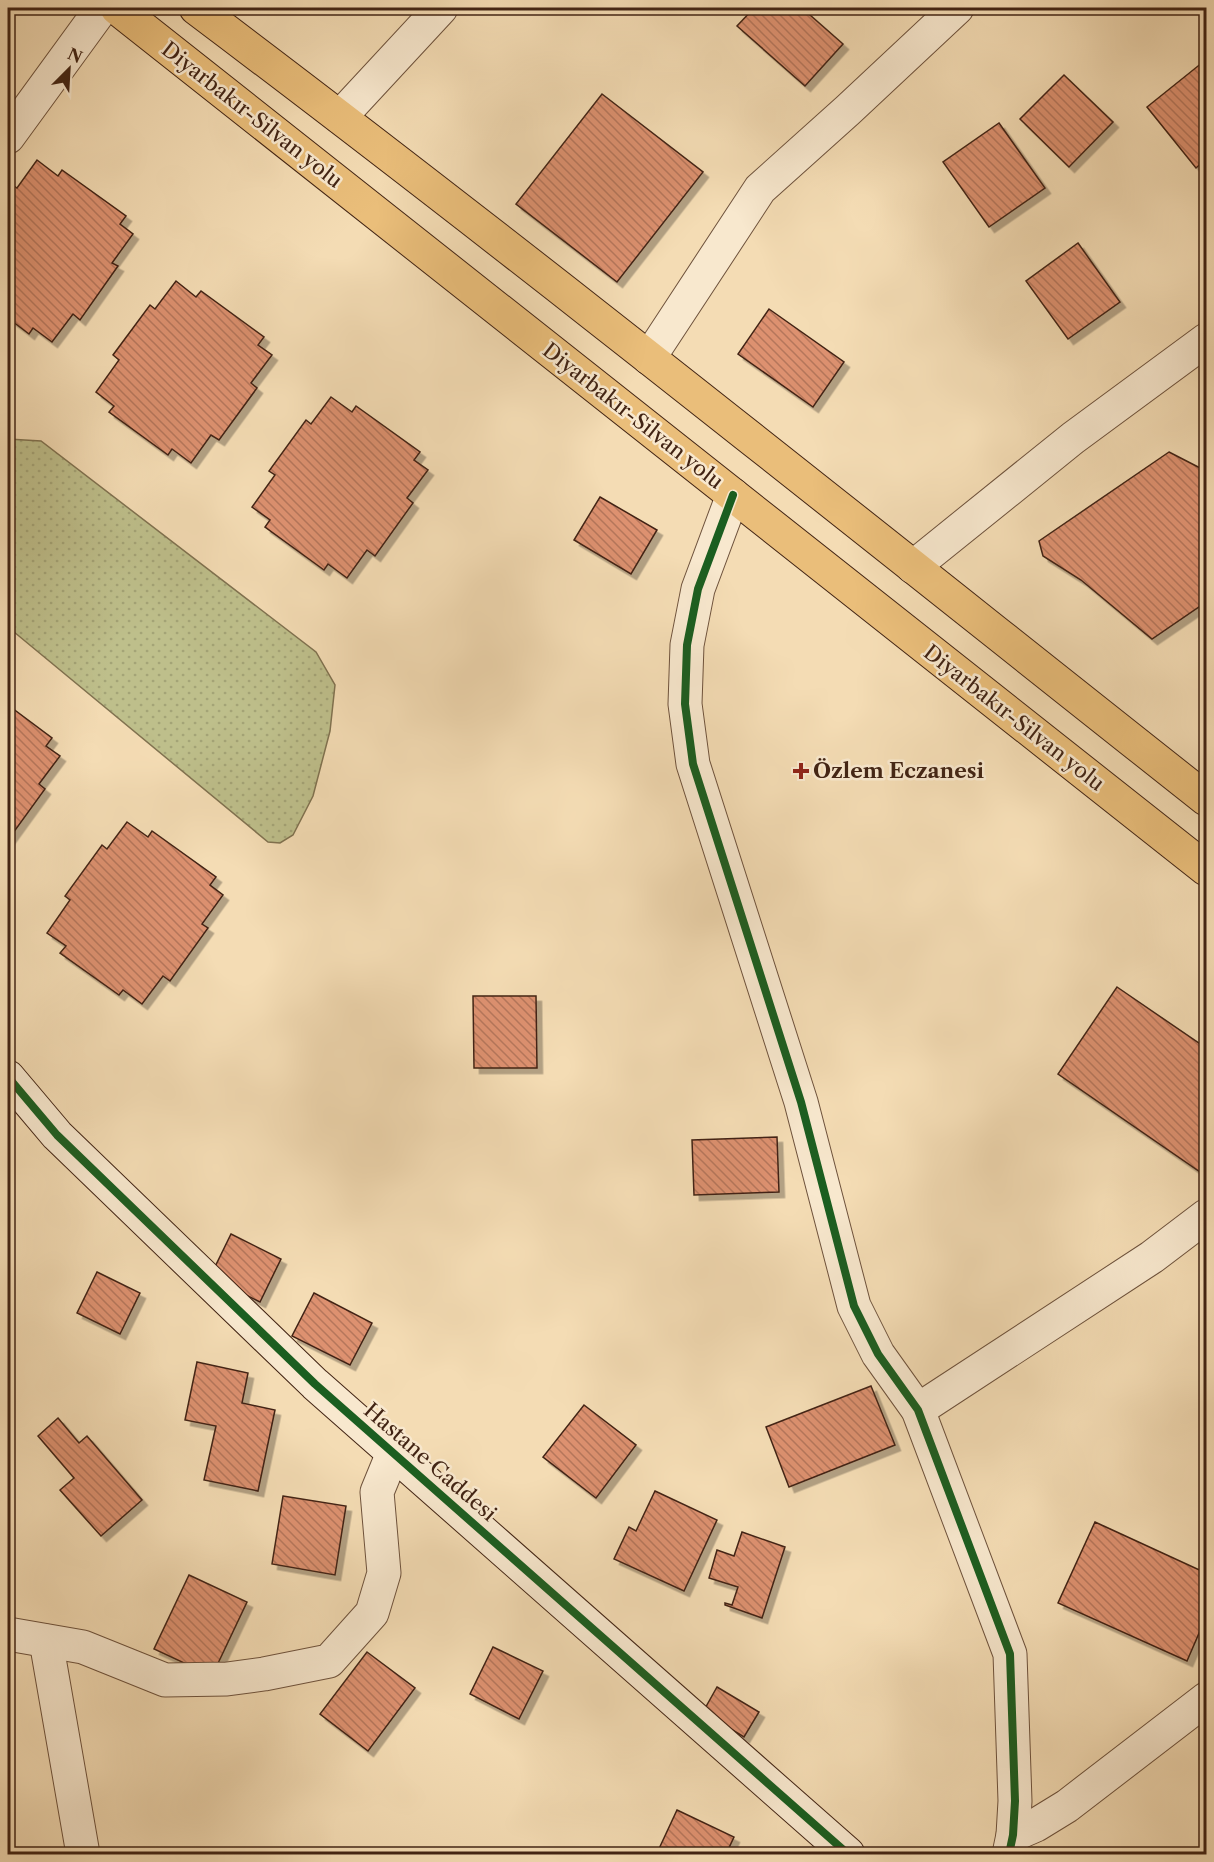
<svg xmlns="http://www.w3.org/2000/svg" width="1214" height="1862" viewBox="0 0 1214 1862" font-family="'Libre Caslon Text',serif">
<style>
.grass{fill:url(#grass-dots);stroke:#807250;stroke-width:1.5}
.building{fill:url(#building-back-hatch);stroke:#422414;stroke-width:1.5;filter:url(#shadow)}
.lines{fill:none;stroke-linecap:round;stroke-linejoin:round}
.street-casing{stroke:#6e523c;stroke-width:35}
.secondary-casing{stroke:#422414;stroke-width:35}
.highway-casing{stroke:#422414;stroke-width:35}
.street{stroke:#f8e8ce;stroke-width:33}
.secondary{stroke:#f8e8ce;stroke-width:33}
.highway{stroke:#eabe7a;stroke-width:33}
.cycleway-casing{stroke:#f8e8ce;stroke-width:11}
.cycleway{stroke:#1b5e20;stroke-width:8}
.poi-dot{fill:#8f2418;stroke:#f8e8ce;stroke-width:2}
.labels{text-anchor:middle;stroke-width:5;stroke-linejoin:round;paint-order:stroke}
.street-label{font-size:21px;fill:#422414;stroke:#f8e8ce}
.poi-label{font-size:21px;font-weight:bold;fill:#422414;stroke:#f8e8ce;text-anchor:start}
</style>
<defs>
<pattern id="grass-dots" width="8" height="8" patternUnits="userSpaceOnUse" patternTransform="scale(1.5)"><rect width="8" height="8" fill="#bebf8b"/><path d="M2 2h.1M6 6h.1" fill="none" stroke="#a4a477" stroke-width="1.8" stroke-linecap="round"/></pattern>
<pattern id="building-back-hatch" width="6" height="6" patternUnits="userSpaceOnUse" patternTransform="scale(1.5)"><rect width="6" height="6" fill="#dd9170"/><path d="M-1 5l2 2M0 0l6 6M5-1l2 2" fill="none" stroke="#b5765b"/></pattern>
<filter id="shadow"><feDropShadow dx="5.5" dy="5.5" stdDeviation="0" flood-color="#0004"/></filter>
</defs>
<rect width="100%" height="100%" fill="#f4dcb4"/>
<filter id="stains"><feTurbulence type="fractalNoise" baseFrequency=".00333" numOctaves="4"/><feColorMatrix values="0 0 0 0 .2 0 0 0 0 .09 0 0 0 0 .02 0 0 0 .5 -.17"/></filter>
<radialGradient id="worn" r=".72"><stop offset=".6" stop-color="#630" stop-opacity="0"/><stop offset="1" stop-color="#630" stop-opacity=".3"/></radialGradient>
<path class="grass" d="M8,439L41,441L316,652L335,685L330,731L313,796L293,835L280,843L268,842L8,627Z"/>
<g class="building">
<path d="M754,8H802L843,44L805,86L737,26Z"/>
<path d="M1203,62L1206,67V159L1196,168L1147,107Z"/>
<path d="M1064,75L1113,122L1069,167L1020,119Z"/>
<path d="M602,94L703,172L617,282L516,204Z"/>
<path d="M999,123L1045,188L989,227L943,162Z"/>
<path d="M37,160L58,176L62,170L126,216L120,224L133,234L112,263L118,266L80,320L73,314L52,342L33,328L29,334L8,318V189L11,184L17,188Z"/>
<path d="M1078,243L1120,302L1068,339L1026,281Z"/>
<path d="M176,281L196,297L201,291L264,337L258,345L272,355L251,383L257,388L219,440L211,435L191,463L172,449L168,455L109,412L114,406L96,392L119,360L113,355L150,305L155,309Z"/>
<path d="M769,309L844,362L813,407L738,354Z"/>
<path d="M331,397L352,412L356,406L420,452L414,460L428,470L407,498L413,503L375,556L367,550L347,578L328,564L324,570L265,527L270,520L252,507L275,475L269,471L306,420L311,424Z"/>
<path d="M1169,452L1206,471V602L1152,639L1081,580L1043,556L1039,541Z"/>
<path d="M600,497L657,530L631,574L574,540Z"/>
<path d="M8,705L52,738L46,746L60,756L39,784L45,789L8,840Z"/>
<path d="M127,822L148,837L152,831L216,877L210,885L223,895L202,924L208,928L170,981L163,976L142,1004L123,990L119,995L60,953L66,946L47,933L70,900L65,896L102,845L107,849Z"/>
<path d="M1117,987L1206,1048V1176L1058,1074Z"/>
<path d="M473,996H536L537,1068H474Z"/>
<path d="M777,1137L779,1192L694,1195L692,1140Z"/>
<path d="M231,1234L281,1259L260,1302L210,1277Z"/>
<path d="M97,1272L140,1293L120,1334L77,1313Z"/>
<path d="M314,1293L372,1323L350,1365L292,1336Z"/>
<path d="M197,1362L248,1373L242,1403L275,1410L258,1491L204,1480L216,1426L185,1420Z"/>
<path d="M871,1386L895,1445L789,1487L766,1427Z"/>
<path d="M584,1405L636,1445L596,1498L543,1457Z"/>
<path d="M58,1418L79,1443L87,1436L142,1500L101,1536L60,1490L74,1478L38,1436Z"/>
<path d="M655,1491L717,1520L684,1591L614,1559L629,1527L636,1531Z"/>
<path d="M283,1496L346,1506L335,1575L272,1564Z"/>
<path d="M1095,1522L1206,1573V1617L1187,1661L1058,1603Z"/>
<path d="M742,1532L785,1547L762,1618L725,1605V1603L732,1605L738,1587L709,1578L717,1550L734,1556Z"/>
<path d="M189,1575L247,1602L212,1676L154,1649Z"/>
<path d="M493,1647L543,1671L519,1719L470,1694Z"/>
<path d="M367,1652L415,1688L368,1751L320,1714Z"/>
<path d="M717,1687L759,1712L744,1737L703,1712Z"/>
<path d="M677,1810L734,1837L726,1854L657,1853Z"/>
</g>
<g class="lines">
<defs>
<g id="street">
<path d="M340,117L441,8"/>
<path d="M8,137L102,8"/>
<path d="M649,358L760,189L848,110L957,8"/>
<path d="M733,495L698,589L687,645L685,704L693,764L801,1102L854,1306L878,1354L918,1410L1010,1654L1015,1801L1013,1835L1009,1854"/>
<path d="M913,567L1073,438L1206,340"/>
<path d="M918,1410L1152,1257L1206,1216"/>
<path d="M8,1634L83,1647L165,1680L227,1679L264,1674L329,1661L372,1613L384,1573L377,1492L393,1453"/>
<path d="M46,1641L83,1854"/>
<path d="M1013,1835L1036,1825L1067,1806L1206,1699"/>
</g>
<path id="secondary" d="M8,1077L57,1135L315,1384L848,1854"/>
<g id="highway">
<path d="M117,8L1206,869"/>
<path d="M196,8C537,265 871,534 1206,799"/>
</g>
</defs>
<use href="#street" class="street-casing"/>
<use href="#secondary" class="secondary-casing"/>
<use href="#highway" class="highway-casing"/>
<use href="#street" class="street"/>
<use href="#secondary" class="secondary"/>
<use href="#highway" class="highway"/>
<defs>
<g id="cycleway">
<path d="M733,495L698,589L687,645L685,704L693,764L801,1102L854,1306L878,1354L918,1410L1010,1654L1015,1801L1013,1835L1009,1854"/>
<path d="M8,1077L57,1135L315,1384L848,1854"/>
</g>
</defs>
<use href="#cycleway" class="cycleway-casing"/>
<use href="#cycleway" class="cycleway"/>
</g>
<path class="poi-dot" d="M798 762h6v6h6v6h-6v6h-6v-6h-6v-6h6z"/>
<g class="labels">
<g class="street-label">
<text transform="translate(252 115) rotate(38)" y="7">Diyarbakır-Silvan yolu</text>
<text transform="translate(633 416) rotate(38)" y="7">Diyarbakır-Silvan yolu</text>
<text transform="translate(1014 718) rotate(38)" y="7">Diyarbakır-Silvan yolu</text>
<text transform="translate(430 1462) rotate(41)" y="7">Hastane Caddesi</text>
</g>
<g class="poi-label">
<text x="813" y="778">Özlem Eczanesi</text>
</g>
</g>
<rect width="1214" height="1862" fill="none" stroke="#f4dcb4" stroke-width="30"/>
<rect x="9" y="9" width="1196" height="1844" fill="none" stroke="#422414" stroke-width="3"/>
<rect x="15" y="15" width="1184" height="1832" fill="none" stroke="#422414" stroke-width="1.5"/>
<g transform="translate(69 69) rotate(24)" stroke="#f8e8ce" stroke-width="4.5" paint-order="stroke">
<path d="M0-4.5L10 22L0 15L-10 22Z" fill="#422414"/>
<text y="-9" font-size="16" font-weight="bold" text-anchor="middle" fill="#422414">N</text>
</g>
<rect width="100%" height="100%" filter="url(#stains)"/>
<rect width="100%" height="100%" fill="url(#worn)"/>
</svg>
